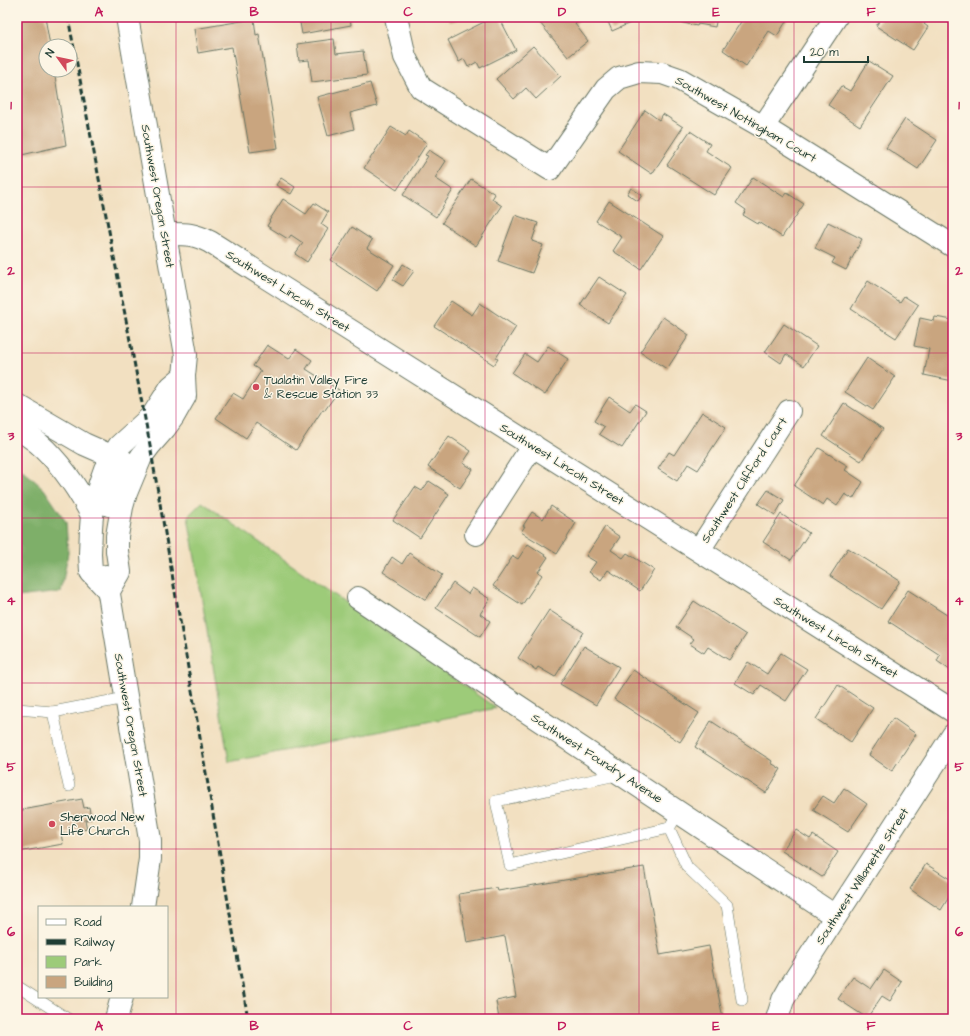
<svg xmlns="http://www.w3.org/2000/svg" width="970" height="1036" viewBox="0 0 970 1036" font-family="'Architects Daughter',sans-serif">
<style>
.green{fill:#9dcb79;stroke:#5e8456}
.forest{fill:#7eaf69;stroke:#4e764e}
.building{fill:#c9a57f}
.lines{fill:none;stroke-linecap:round;stroke-linejoin:round}
.service-casing{stroke:#697665;stroke-width:12}
.minor-casing{stroke:#697665;stroke-width:24}
.secondary-casing{stroke:#697665;stroke-width:24}
.service{stroke:#fff;stroke-width:11}
.minor{stroke:#fff;stroke-width:22}
.secondary{stroke:#fff;stroke-width:22}
.rail{stroke:#1f3d34;stroke-width:3;stroke-dasharray:6 3;stroke-linecap:butt}
.grid{fill:none;stroke:#c2185b;stroke-width:1;stroke-opacity:0.55}
.poi-dot{fill:#d1495b;stroke:#fcf5e5;stroke-width:1.5}
.labels{text-anchor:middle;stroke-width:3;stroke-linejoin:round;paint-order:stroke}
.street-label{font-size:12px;fill:#1f3d34;stroke:#fcf5e5}
.poi-label{font-size:12px;fill:#1f3d34;stroke:#fcf5e5;text-anchor:start}
.neatline{fill:none;stroke:#c2185b;stroke-width:1.5}
.grid-label{font-size:13px;text-anchor:middle;font-weight:bold;fill:#c2185b}
</style>
<rect width="100%" height="100%" fill="#fcf5e5"/>
<filter id="ink" filterUnits="userSpaceOnUse"><feTurbulence type="fractalNoise" baseFrequency=".025" numOctaves="2"/><feDisplacementMap in="SourceGraphic" scale="8" xChannelSelector="R" yChannelSelector="G"/><feConvolveMatrix kernelMatrix="1 2 1 2 8 2 1 2 1" color-interpolation-filters="sRGB"/></filter>
<filter id="wash" filterUnits="userSpaceOnUse"><feTurbulence type="fractalNoise" baseFrequency=".012" numOctaves="4" result="noise"/><feDisplacementMap in="SourceGraphic" scale="16" xChannelSelector="R" yChannelSelector="G"/><feGaussianBlur stdDeviation="0.9" result="paint"/><feColorMatrix in="noise" values="0 0 0 0 0 0 0 0 0 0 0 0 0 0 0 0 0 1.4 0 .05"/><feComposite in="paint" operator="in"/></filter>
<g filter="url(#wash)">
<rect width="100%" height="100%" fill="#f2e0c1"/>
<path class="green" d="M202,502L496,708L229,762L188,516Z"/>
<path class="forest" d="M17,465L44,489L66,522L68,553L61,592L17,597Z"/>
<g id="blocks">
<g class="building">
<path d="M17,17H45L50,46H46V70H54L66,145L17,156Z"/>
<path d="M299,17H350L351,25L302,34Z"/>
<path d="M448,17H465L450,22Z"/>
<path d="M494,17H499L516,50L480,68L477,62L468,67L464,59L459,62L448,40Z"/>
<path d="M535,17H583L575,24L588,41L568,57Z"/>
<path d="M606,17H644L612,31Z"/>
<path d="M676,17H717L715,27L698,24L697,26L675,21Z"/>
<path d="M744,17H789L777,36L769,31L746,66L723,50Z"/>
<path d="M882,17H929L924,24L928,27L913,50L876,26Z"/>
<path d="M254,19L256,35L259,34L278,148L250,152L232,47L198,53L194,29Z"/>
<path d="M334,39L336,54L363,51L367,75L312,82L309,60L299,61L297,44Z"/>
<path d="M533,46L561,76L536,99L526,88L514,99L496,79Z"/>
<path d="M869,61L893,76L860,126L828,105L841,86L850,91Z"/>
<path d="M370,83L377,106L350,113L354,129L328,136L317,97Z"/>
<path d="M645,110L659,120L663,114L683,127L652,174L618,151Z"/>
<path d="M905,119L937,140L918,169L886,148Z"/>
<path d="M391,127L406,136L409,131L427,143L397,190L364,168Z"/>
<path d="M690,131L710,144L706,151L732,168L714,195L667,165Z"/>
<path d="M429,150L446,161L435,178L453,190L436,217L403,195L428,156L425,155Z"/>
<path d="M753,177L784,197L787,193L804,204L782,237L759,222L758,224L743,215L746,210L736,203Z"/>
<path d="M281,178L295,187L291,194L276,185Z"/>
<path d="M471,179L495,194L492,199L502,206L476,246L442,223Z"/>
<path d="M631,188L642,195L638,201L627,194Z"/>
<path d="M283,199L306,214L314,203L328,212L321,224L328,229L307,262L295,254L303,243L291,235L288,239L267,226L270,221H269Z"/>
<path d="M609,201L663,236L641,269L613,251L622,237L596,221Z"/>
<path d="M515,215L538,223L532,241L543,245L532,273L498,261Z"/>
<path d="M828,222L862,239L846,270L832,263L835,258L815,248Z"/>
<path d="M352,227L372,240L367,248L394,265L377,291L331,260Z"/>
<path d="M403,264L414,271L403,286L393,280Z"/>
<path d="M599,277L627,295L608,323L580,305Z"/>
<path d="M868,281L900,302L904,296L918,305L896,338L851,309Z"/>
<path d="M451,301L472,315L480,303L516,327L496,358L498,359L494,365L434,326Z"/>
<path d="M663,317L689,335L667,369L640,352Z"/>
<path d="M935,317L953,320V381L924,375L929,349L914,346L920,318L934,321Z"/>
<path d="M784,324L817,346L804,366L786,354L781,363L765,352Z"/>
<path d="M267,345L289,359L296,349L312,360L306,369L339,390L325,410L323,409L296,450L256,423L246,438L216,418L233,393L243,399L261,371L253,366Z"/>
<path d="M548,346L568,359L545,395L512,373L525,354L537,362Z"/>
<path d="M867,358L895,377L873,410L845,392Z"/>
<path d="M609,397L630,411L635,404L646,411L622,448L599,434L604,427L594,421Z"/>
<path d="M844,403L883,429L861,461L823,436Z"/>
<path d="M702,412L726,427L698,470L688,464L677,481L658,469L669,452L674,455Z"/>
<path d="M449,436L471,451L463,463L473,469L460,488L428,467Z"/>
<path d="M819,448L848,466L845,470L863,482L853,499L845,494L837,506L827,499L823,505L794,486Z"/>
<path d="M429,481L449,494L420,538L393,520L415,487L422,491Z"/>
<path d="M768,490L784,500L775,515L758,504Z"/>
<path d="M551,506L576,523L557,554L521,532L525,526H523L532,512L543,519Z"/>
<path d="M781,514L809,533L791,560L763,542Z"/>
<path d="M605,527L620,537L611,550L623,558L627,553L654,570L640,591L608,570L601,580L589,572L596,562L586,556Z"/>
<path d="M528,544L548,557L538,572L542,575L522,605L493,586L513,556L518,559Z"/>
<path d="M848,548L900,581L881,609L830,576Z"/>
<path d="M409,553L442,575L426,600L383,572L392,557L402,564Z"/>
<path d="M453,583L468,594L472,588L490,599L480,614L490,621L480,637L436,608Z"/>
<path d="M908,590L953,619V665L950,670L937,661L940,655L888,621Z"/>
<path d="M694,601L746,635L729,660L708,647L704,653L690,644L694,639L676,627Z"/>
<path d="M549,610L583,632L555,677L538,667L536,670L518,658Z"/>
<path d="M584,646L619,667L596,705L560,684Z"/>
<path d="M781,653L807,669L786,701L761,685L754,695L735,683L748,662L767,674Z"/>
<path d="M633,670L699,713L680,742L614,699Z"/>
<path d="M838,685L873,708L851,742L816,719Z"/>
<path d="M893,718L916,734L892,771L869,755Z"/>
<path d="M711,721L772,761L771,763L781,769L766,793L695,747Z"/>
<path d="M844,788L867,804L848,832L813,810L823,796L834,803Z"/>
<path d="M82,799L84,808L89,807L91,819L85,820L87,829L61,834L63,844L18,852L17,811Z"/>
<path d="M796,830L810,839L813,835L838,852L822,877L782,851Z"/>
<path d="M926,864L953,881V900L949,897L941,910L910,889Z"/>
<path d="M644,867L660,955L709,946L723,1019H499L496,1001L516,997L505,936L467,943L459,894L497,888L498,891Z"/>
<path d="M884,970L902,982L890,1001L882,996L867,1018L838,999L853,977L871,989Z"/>
</g>
</g>
</g>
<g filter="url(#ink)">
<use href="#blocks" fill-opacity="0" stroke="#697665" stroke-width="1"/>
<g class="lines">
<defs>
<g id="service">
<path d="M17,709L53,712"/>
<path d="M621,774L496,801L510,865L669,828L679,812"/>
<path d="M69,786L53,712L126,698"/>
<path d="M669,828L687,867L727,905L742,1000"/>
<path d="M17,986L68,1019"/>
</g>
<g id="minor">
<path d="M396,17L405,57L421,88L550,169L606,89L619,78L639,72L662,73L679,79L763,127L953,246"/>
<path d="M763,127L836,17"/>
<path d="M165,234C185,234 192,233 210,242L953,711"/>
<path d="M476,534L533,445"/>
<path d="M699,550L789,411"/>
<path d="M358,598L500,694L835,916"/>
<path d="M777,1019L783,1000L792,984L953,735"/>
</g>
<g id="secondary">
<path d="M17,405L84,444L125,462"/>
<path d="M17,428C24,433 31,437 38,443C60,462 78,489 92,515"/>
<path d="M109,505C115,482 120,480 112,456"/>
<path d="M106,576L150,840V859L143,907"/>
<path d="M109,591L120,572L117,551V536L122,507L126,493L141,457L150,445L165,428L173,417L185,396L184,376L186,355L183,338L127,17"/>
<path d="M109,591L91,572L90,554L91,528L92,515L100,483L105,469L119,446L153,415L171,387L184,376"/>
<path d="M116,1019L122,997"/>
</g>
</defs>
<use href="#service" class="service-casing"/>
<use href="#minor" class="minor-casing"/>
<use href="#secondary" class="secondary-casing"/>
<use href="#service" class="service"/>
<use href="#minor" class="minor"/>
<use href="#secondary" class="secondary"/>
<path class="rail" d="M68,17L150,445L248,1019"/>
</g>
</g>
<path class="grid" d="M176,17V1019M331,17V1019M485,17V1019M639,17V1019M794,17V1019M17,187H953M17,353H953M17,518H953M17,683H953M17,849H953"/>
<g class="poi-dot">
<circle cx="256" cy="387" r="4"/>
<circle cx="52" cy="824" r="4"/>
</g>
<g class="labels">
<g class="street-label">
<text transform="translate(746 119) rotate(30)" y="4">Southwest Nottingham Court</text>
<text transform="translate(158 196) rotate(80)" y="4">Southwest Oregon Street</text>
<text transform="translate(288 291) rotate(32)" y="4">Southwest Lincoln Street</text>
<text transform="translate(562 464) rotate(32)" y="4">Southwest Lincoln Street</text>
<text transform="translate(744 480) rotate(-57)" y="4">Southwest Clifford Court</text>
<text transform="translate(836 637) rotate(32)" y="4">Southwest Lincoln Street</text>
<text transform="translate(131 725) rotate(80)" y="4">Southwest Oregon Street</text>
<text transform="translate(597 758) rotate(33)" y="4">Southwest Foundry Avenue</text>
<text transform="translate(862 876) rotate(-57)" y="4">Southwest Willamette Street</text>
</g>
<g class="poi-label">
<text x="264" y="384">Tualatin Valley Fire<tspan x="264" dy="14">&amp; Rescue Station 33</tspan></text>
<text x="60" y="821">Sherwood New<tspan x="60" dy="14">Life Church</tspan></text>
</g>
</g>
<rect width="970" height="1036" fill="none" stroke="#fcf5e5" stroke-width="44"/>
<rect x="38" y="906" width="130" height="92" fill="#fcf5e5" stroke="#a4ab9e"/>
<rect x="46" y="919" width="20" height="6" fill="#ffffff" stroke="#a4ab9e"/>
<text x="74" y="926" font-size="12" fill="#1f3d34">Road</text>
<rect x="46" y="939" width="20" height="6" fill="#1f3d34" stroke="#a4ab9e"/>
<text x="74" y="946" font-size="12" fill="#1f3d34">Railway</text>
<rect x="46" y="956" width="20" height="12" fill="#9dcb79" stroke="#a4ab9e"/>
<text x="74" y="966" font-size="12" fill="#1f3d34">Park</text>
<rect x="46" y="976" width="20" height="12" fill="#c9a57f" stroke="#a4ab9e"/>
<text x="74" y="986" font-size="12" fill="#1f3d34">Building</text>
<g transform="translate(58 58) rotate(303)"><circle r="19" fill="#fcf5e5" stroke="#a4ab9e"/>
<path d="M0-3L7 15L0 10L-7 15Z" fill="#d1495b"/>
<text y="-6" font-size="11" font-weight="bold" text-anchor="middle" fill="#1f3d34">N</text>
</g>
<path d="M804 56v6h64v-6" fill="none" stroke="#1f3d34" stroke-width="2"/>
<text x="810" y="56" font-size="12" fill="#1f3d34" stroke="#fcf5e5" stroke-width="3" paint-order="stroke">20 m</text>
<rect x="22" y="22" width="926" height="992" class="neatline"/>
<g class="grid-label">
<text x="99" y="16">A</text>
<text x="254" y="16">B</text>
<text x="408" y="16">C</text>
<text x="562" y="16">D</text>
<text x="716" y="16">E</text>
<text x="871" y="16">F</text>
<text x="11" y="109">1</text>
<text x="959" y="109">1</text>
<text x="11" y="275">2</text>
<text x="959" y="275">2</text>
<text x="11" y="440">3</text>
<text x="959" y="440">3</text>
<text x="11" y="605">4</text>
<text x="959" y="605">4</text>
<text x="11" y="771">5</text>
<text x="959" y="771">5</text>
<text x="11" y="936">6</text>
<text x="959" y="936">6</text>
<text x="99" y="1030">A</text>
<text x="254" y="1030">B</text>
<text x="408" y="1030">C</text>
<text x="562" y="1030">D</text>
<text x="716" y="1030">E</text>
<text x="871" y="1030">F</text>
</g>
</svg>
